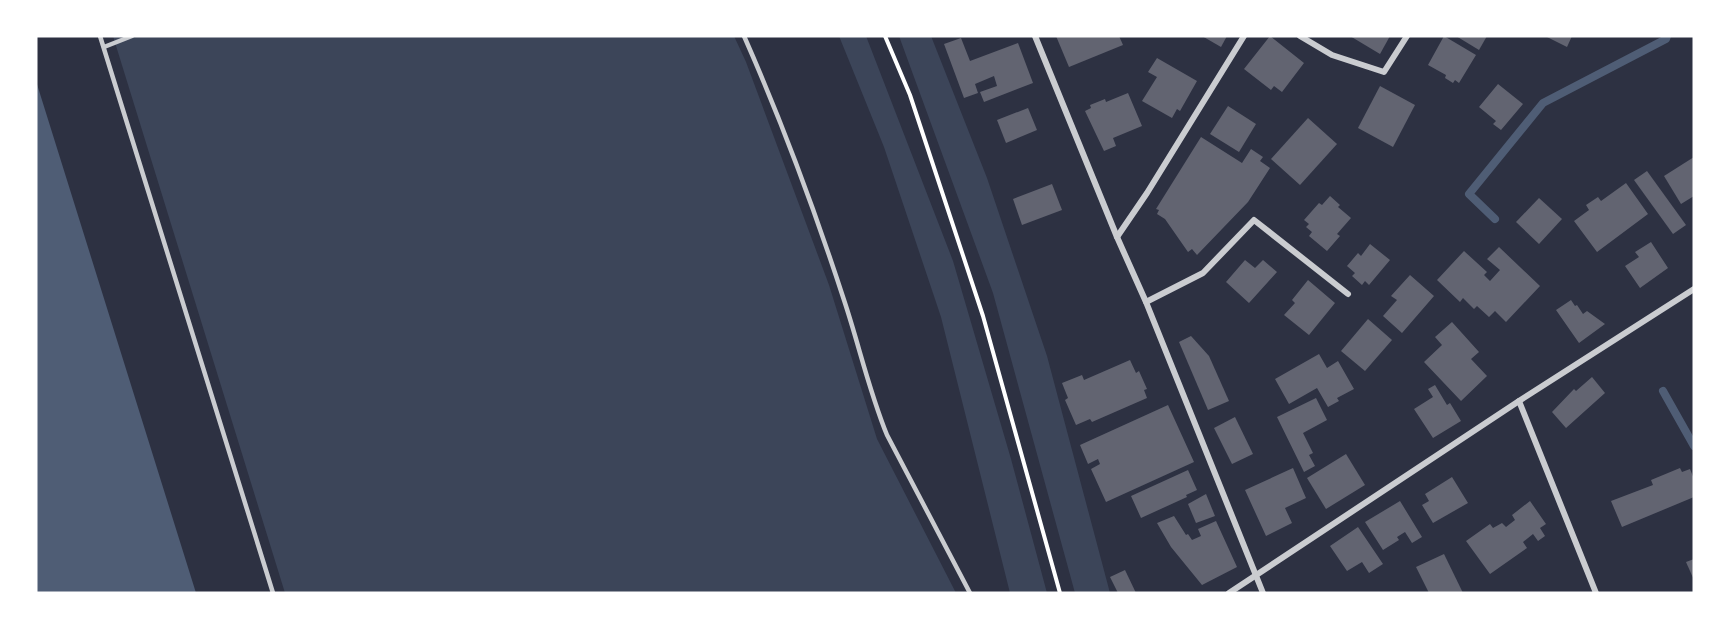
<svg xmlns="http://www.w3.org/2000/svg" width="1730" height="629" viewBox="0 0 1730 629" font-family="'Space Grotesk',sans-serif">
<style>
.green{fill:#3c4559}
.water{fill:#4f5d75}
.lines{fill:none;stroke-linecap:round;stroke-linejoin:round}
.stream{stroke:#4f5d75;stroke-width:8}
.building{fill:#626471}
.path{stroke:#fff;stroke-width:4}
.service{stroke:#caccd0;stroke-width:4.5}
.minor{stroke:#caccd0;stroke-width:6}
</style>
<rect width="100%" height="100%" fill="#2d3142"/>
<g class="green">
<path d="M113,36H734L746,62L829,285L877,439L956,593H285Z"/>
<path d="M839,36H866L953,261L1011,459L1047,593H1010L941,317L884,147Z"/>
<path d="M899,36H931L987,178L1047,356L1110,593H1075L993,293Z"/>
</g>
<path class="water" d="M36,81L196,593H36Z"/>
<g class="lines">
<g class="stream">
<path d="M1495,219L1469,194L1543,103L1666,39L1667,36"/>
<path d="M1663,391L1694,446"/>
</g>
</g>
<g class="building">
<path d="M1056,36H1119L1123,45L1069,67Z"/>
<path d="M1202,36H1227L1221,47Z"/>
<path d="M1270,36L1304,63L1282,92L1274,86L1271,90L1244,69Z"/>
<path d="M1350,36H1390L1380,54Z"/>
<path d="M1444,36L1476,55L1459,83L1455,80L1453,83L1445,78L1446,75L1428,65Z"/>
<path d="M1456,36H1487L1479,50Z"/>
<path d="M1545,36H1572L1567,47Z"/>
<path d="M961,38L970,61L1018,43L1033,83L984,102L980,92L997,86L994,76L975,84L978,93L964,98L944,44Z"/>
<path d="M1157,58L1197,81L1180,111L1177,109L1172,118L1142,101L1157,77L1148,72Z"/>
<path d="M1498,84L1523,104L1501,130L1493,124L1496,121L1479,107Z"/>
<path d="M1380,86L1415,105L1393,147L1358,128Z"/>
<path d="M1128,93L1142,126L1113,138L1116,146L1104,151L1085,111L1091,108L1090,105L1105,99L1106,102Z"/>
<path d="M1228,106L1256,124L1239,152L1210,134Z"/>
<path d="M1028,108L1037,130L1006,143L997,120Z"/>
<path d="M1308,118L1337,144L1300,185L1271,159Z"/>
<path d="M1201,137L1242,163L1251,149L1263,157L1260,161L1270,168L1248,202L1197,255L1192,249L1188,252L1165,219L1157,214L1159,210L1156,209Z"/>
<path d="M1694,157V196L1681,204L1664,176Z"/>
<path d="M1647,171L1686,225L1673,234L1634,180Z"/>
<path d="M1626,183L1648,214L1597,252L1574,221L1589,210L1586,205L1598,197L1601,201Z"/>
<path d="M1052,184L1062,210L1022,225L1013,199Z"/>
<path d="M1330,196L1340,205L1338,207L1351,218L1337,234L1340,236L1327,251L1309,236L1312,232L1306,227L1309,224L1304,220L1319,203L1322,205Z"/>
<path d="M1539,198L1562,219L1539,244L1516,222Z"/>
<path d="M1651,242L1668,268L1640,288L1625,266L1639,257L1635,252Z"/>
<path d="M1370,244L1390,260L1369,285L1365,281L1362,285L1352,276L1355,273L1347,266L1358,253L1361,256Z"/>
<path d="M1499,247L1540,286L1506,322L1495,311L1489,317L1477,306L1474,309L1463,298L1460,302L1437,280L1464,251L1487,272L1484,275L1490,281L1500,270L1487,259Z"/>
<path d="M1245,260L1255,268L1263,260L1277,272L1249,303L1226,282Z"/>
<path d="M1410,275L1434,296L1402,333L1383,316L1397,300L1391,296Z"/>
<path d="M1308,280L1335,303L1309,335L1284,315L1295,303L1292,300Z"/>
<path d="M1571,300L1575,306L1577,305L1583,314L1587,311L1605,324L1579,343L1556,310Z"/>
<path d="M1368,319L1392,340L1365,371L1341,351Z"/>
<path d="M1452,322L1479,352L1471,359L1487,376L1461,401L1424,362L1442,345L1435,337Z"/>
<path d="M1191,336L1209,356L1229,401L1208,410L1179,342Z"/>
<path d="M1319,354L1327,368L1338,361L1354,389L1337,398L1339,401L1328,407L1317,388L1289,404L1275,379Z"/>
<path d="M1130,360L1136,373L1139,371L1147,389L1144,390L1147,398L1092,422L1090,419L1076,425L1065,400L1068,398L1062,383L1082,375L1084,380Z"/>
<path d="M1592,377L1605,393L1566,428L1552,412L1574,389L1576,391Z"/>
<path d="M1435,385L1447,405L1450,403L1461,421L1433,438L1414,409L1433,397L1428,389Z"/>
<path d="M1316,398L1327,420L1303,433L1313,453L1309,455L1315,466L1304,472L1277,417Z"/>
<path d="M1168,405L1194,462L1106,502L1091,469L1100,464L1098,459L1088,464L1080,445Z"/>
<path d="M1235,417L1253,454L1232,464L1214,428Z"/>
<path d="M1346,454L1365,485L1326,509L1307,478Z"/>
<path d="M1293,468L1306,498L1285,508L1292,523L1266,536L1245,490Z"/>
<path d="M1680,468L1682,472L1690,469L1694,479V497L1622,527L1611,501L1653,485L1651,480Z"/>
<path d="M1188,470L1197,490L1186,495L1187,497L1141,518L1131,496Z"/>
<path d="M1452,477L1468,503L1433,523L1422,505L1429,501L1425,494Z"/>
<path d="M1206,494L1215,516L1196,523L1188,504Z"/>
<path d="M1400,501L1422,537L1412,543L1405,532L1397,537L1399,540L1383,550L1365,522Z"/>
<path d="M1530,501L1546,524L1540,528L1545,536L1538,541L1533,534L1523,542L1527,548L1490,574L1466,541L1490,524L1493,528L1502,523L1506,527L1515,520L1512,515Z"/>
<path d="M1174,516L1186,535L1188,534L1192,540L1201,536L1198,529L1216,521L1237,567L1202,585L1171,547L1157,523Z"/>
<path d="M1358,527L1383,564L1369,573L1362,562L1347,571L1330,546Z"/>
<path d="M1444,554L1463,593H1429L1416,567Z"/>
<path d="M1694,559V580L1686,562Z"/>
<path d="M1125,570L1136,593H1118L1110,577Z"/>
</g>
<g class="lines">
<path class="path" d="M885,36L910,95L983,316L1060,593"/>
<g class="service">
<path d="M100,36L273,593"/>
<path d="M744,36C782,122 815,211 844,300C859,345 869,391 887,435L970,593"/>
<path d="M104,47L132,36"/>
</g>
<g class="minor">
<path d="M1035,36L1117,237L1146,302L1263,593"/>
<path d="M1300,36L1332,55L1384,72L1407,36"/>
<path d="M1117,237L1147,193L1244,36"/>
<path d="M1146,302L1203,273L1254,220L1348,294"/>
<path d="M1519,401L1596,593"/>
<path d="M1229,593L1519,401L1694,289"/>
</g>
</g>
<rect width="1730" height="629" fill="none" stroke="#ffffff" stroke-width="75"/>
</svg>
